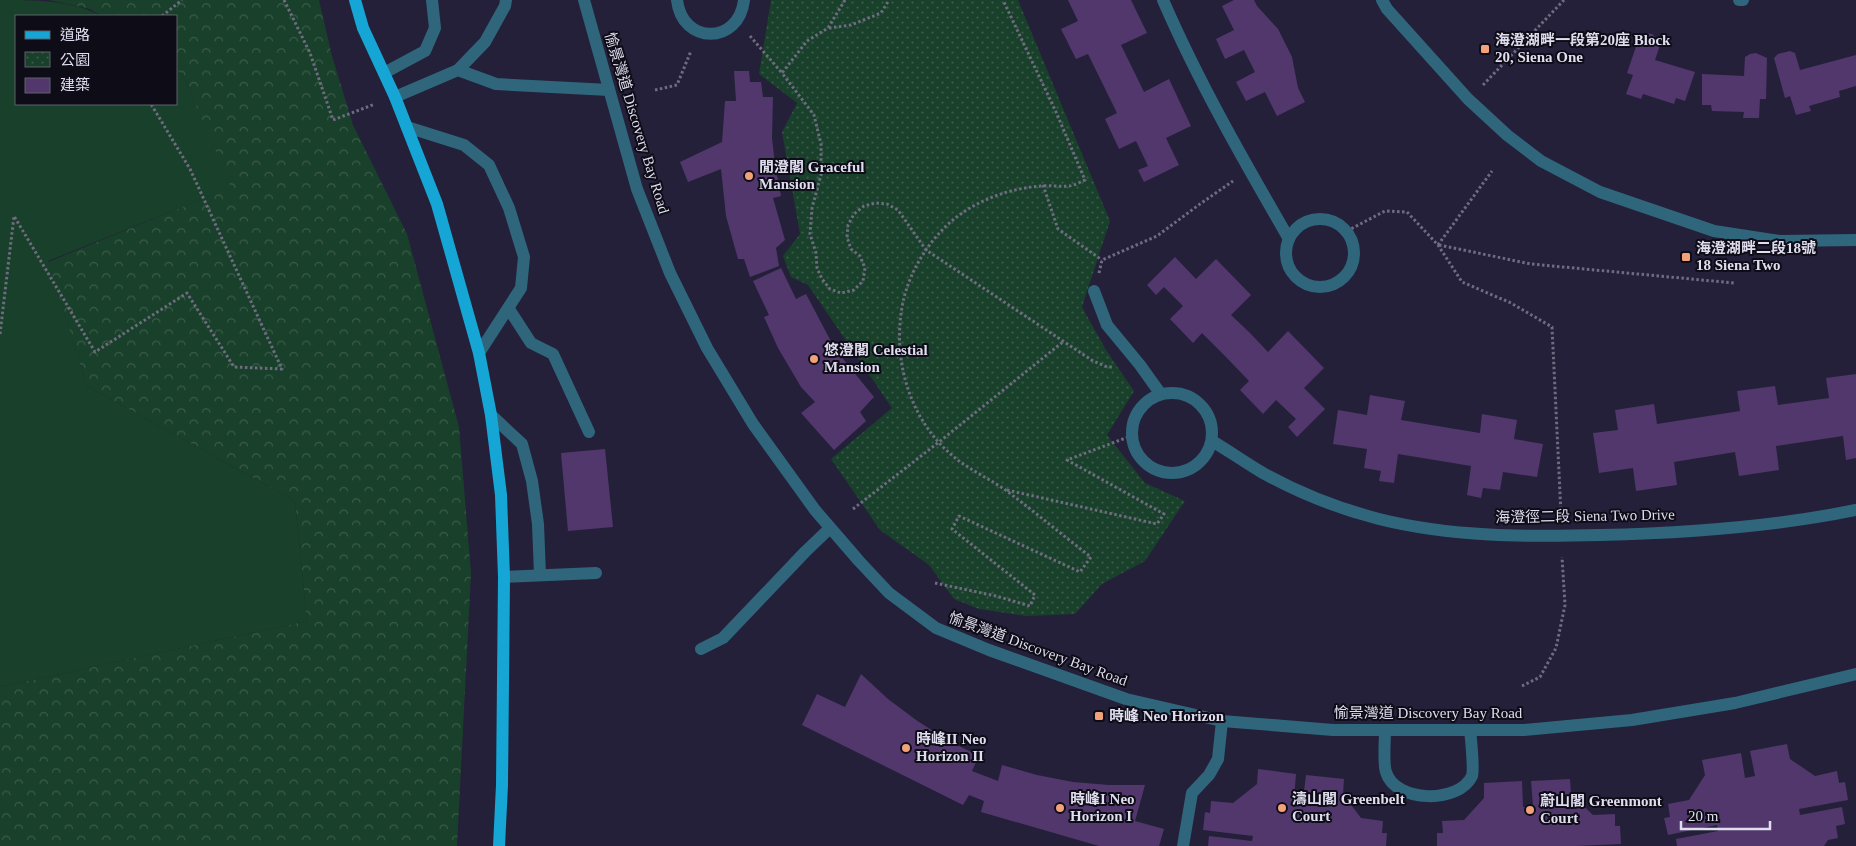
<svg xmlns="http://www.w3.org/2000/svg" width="1856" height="846" viewBox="0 0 1856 846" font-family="'Times New Roman','Noto Sans TC',serif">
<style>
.grass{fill:#19402a}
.forest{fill:url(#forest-crowns)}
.park{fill:url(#park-dots)}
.building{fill:#51376c}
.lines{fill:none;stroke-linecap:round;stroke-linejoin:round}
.path{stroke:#6f6c82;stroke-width:3;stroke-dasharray:2.5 2.5;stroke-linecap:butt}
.minor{stroke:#2f667c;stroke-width:12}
.major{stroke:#15a6d5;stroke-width:12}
.poi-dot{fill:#f1a27b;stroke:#0d0c17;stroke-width:2}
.labels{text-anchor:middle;stroke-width:4;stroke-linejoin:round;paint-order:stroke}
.poi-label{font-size:15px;font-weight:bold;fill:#dfddee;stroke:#0d0c17;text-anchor:start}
.street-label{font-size:15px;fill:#dfddee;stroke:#0d0c17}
</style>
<defs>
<pattern id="forest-crowns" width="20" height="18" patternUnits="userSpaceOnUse" patternTransform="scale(1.25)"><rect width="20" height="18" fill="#19402a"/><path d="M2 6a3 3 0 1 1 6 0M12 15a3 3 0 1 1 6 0" fill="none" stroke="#3a5b49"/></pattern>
<pattern id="park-dots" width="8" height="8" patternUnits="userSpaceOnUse" patternTransform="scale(1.25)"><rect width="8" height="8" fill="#19402a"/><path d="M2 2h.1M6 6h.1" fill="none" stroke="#3a5b49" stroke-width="1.8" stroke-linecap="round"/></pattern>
</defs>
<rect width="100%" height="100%" fill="#242039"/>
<path class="grass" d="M0,0C33,0 73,0 101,16H16V104H176V70L183,75L232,187L48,261L87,386L295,501L307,621L0,687Z"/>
<path class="forest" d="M49,0H319L332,56L353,125L407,234L459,427L471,573L457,846H0V687L307,621L295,501L87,386L48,262L231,187L183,75L176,70V16H101L90,9Z"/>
<path class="park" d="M771,0H1018L1110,221L1082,307L1106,350L1134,391L1107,435L1145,483L1185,501L1145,561L1102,584L1075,614L1026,616L979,609L954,599L929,565L880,530L831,459L892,408L808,285L791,277L783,256L800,234L782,132L797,103L759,74Z"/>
<g class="building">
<path d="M1068,0H1131L1147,33L1121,45L1144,92L1169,79L1191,126L1166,138L1179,165L1144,182L1138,170L1148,166L1136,141L1119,149L1105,119L1117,113L1088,54L1076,59L1061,29L1078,21Z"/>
<path d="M1234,0H1254L1257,6L1278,29L1292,57L1298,88L1305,102L1277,116L1265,92L1246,101L1236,82L1255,72L1244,50L1225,59L1216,39L1234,30L1222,6Z"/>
<path d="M1646,33L1652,34L1661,42L1655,60L1695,72L1685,101L1676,98L1674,104L1643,94L1641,99L1626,94L1633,75L1627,73L1640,35Z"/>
<path d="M1790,51L1795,53L1800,70L1856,55V86L1839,91L1840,97L1809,106L1811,111L1796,115L1790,96L1785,98L1774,58L1778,54Z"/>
<path d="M1756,53L1767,58L1766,99H1760L1759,118H1743L1744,112L1712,111L1711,105H1702V74L1744,76L1745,57L1750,54Z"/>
<path d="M734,71H749L750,82H761L763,97H773L772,138L775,164L781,196L773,198L785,240L776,248L779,266L750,277L744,259H738L726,216L721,169L688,182L680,162L722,142L725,101H736Z"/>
<path d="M1175,257L1196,279L1216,259L1251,295L1231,315L1250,333L1268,352L1288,331L1324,368L1304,388L1325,409L1297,437L1288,427L1296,419L1276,400L1263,414L1240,390L1249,381L1226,357L1202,333L1193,343L1170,319L1183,306L1164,287L1156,295L1147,285Z"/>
<path d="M781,268L796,299L806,294L835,349L874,397L860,412L866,421L834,450L801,413L815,402L801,387L778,348L764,317L769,315L753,281Z"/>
<path d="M1856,374V458L1846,460L1843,436L1776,446L1779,470L1739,476L1735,452L1674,462L1677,485L1636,491L1633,468L1599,473L1593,433L1618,430L1615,410L1654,404L1657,424L1740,411L1737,391L1775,386L1778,405L1829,398L1826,378Z"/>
<path d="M1370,395L1405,401L1401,420L1480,433L1482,414L1517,420L1514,439L1543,444L1537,477L1503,472L1500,490L1483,488L1481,498L1467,495L1471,466L1398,454L1394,483L1379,481L1381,471L1364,468L1367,449L1333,444L1338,410L1367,415Z"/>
<path d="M605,449L613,527L568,531L561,453Z"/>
<path d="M861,674L888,699L916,720L947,740L979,756L972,771L998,781L1002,765L1037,775L1073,782L1109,785H1145L1135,821L1164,829L1159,846H1099L981,812L984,801L969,795L963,805L802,725L817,694L845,707Z"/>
<path d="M1787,744L1790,759L1815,776L1837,771L1839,783L1845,782L1848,800L1799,809L1800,815L1842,807L1845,824L1836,826L1838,838L1828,840L1824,846H1677L1676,839L1718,831L1717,825L1668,835L1664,818L1670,817L1668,804L1689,800L1705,775L1702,760L1741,753L1745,778L1755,776L1750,751Z"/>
<path d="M1258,769L1296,774L1294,799L1303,800L1306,775L1344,779L1343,794L1361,818L1383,821L1382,833H1387L1386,846H1208L1209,836L1252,841L1253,836L1203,830L1205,812L1210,813L1211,801L1233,803L1257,784Z"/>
<path d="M1570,779L1571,794L1593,815L1615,814V826H1620L1621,844L1576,846H1437V833H1443L1442,821L1464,820L1484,798V783L1522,781L1523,807L1533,806L1531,781Z"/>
</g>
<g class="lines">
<g class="path">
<path d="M284,0L310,53L333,120L375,104"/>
<path d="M845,0L828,28L807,41L782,73L814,115L821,144V175L812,208L810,234L816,253L817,268L822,279L830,289L841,293L854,290L863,281L865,268L860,256L851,249L847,237L848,225L854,214L864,206L875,203L887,204L898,210L926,250L1093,361L1107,367H1114"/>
<path d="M162,16L182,0"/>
<path d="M829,28L851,25L881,13L889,0"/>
<path d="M750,36L782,73"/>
<path d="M1483,85L1564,0"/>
<path d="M655,90L677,85L691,51"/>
<path d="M1043,185L1058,229L1102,260"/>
<path d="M1347,231L1385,211L1407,212L1438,245L1462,282L1511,303L1552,327L1561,514"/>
<path d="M1438,245L1492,171"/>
<path d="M1439,245L1531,264L1734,283"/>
<path d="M1099,273L1102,260L1157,236L1200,204L1233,181"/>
<path d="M0,334L14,216L95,352L187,293L234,367L282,369L190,169L151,104"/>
<path d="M1007,490L1157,524L1164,514L1067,460L1131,436"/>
<path d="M853,509L939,442L1064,341"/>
<path d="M935,583L996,596L1030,606L1035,595L952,529L959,516L1080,572L1091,557C1062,535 1034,511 1004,489C989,479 973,471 959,461C910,424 891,360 903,302C911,265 937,227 970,208C992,195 1016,188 1041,186C1050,185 1059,187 1068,186C1074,186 1080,182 1085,180L1056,112L1003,0"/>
<path d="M1522,686L1540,677L1556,648L1565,605L1562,557"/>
</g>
<g class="minor">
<path d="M584,0L637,189L670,273L707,348L753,424L815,510L859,561L889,593L936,628L989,650L1126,699L1222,721L1333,730H1524L1632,720L1735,703L1856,674"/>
<path d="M677,0C682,45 739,45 744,0"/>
<path d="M1163,0C1199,83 1244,161 1289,239"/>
<path d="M1382,0L1387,9L1468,99L1507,135L1541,161L1600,192L1714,231L1780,241L1856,240"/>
<path d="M1739,0H1743"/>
<path d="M458,70L485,42L505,6L506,0"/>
<path d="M384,73L425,51L435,28L432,0"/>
<path d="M395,97L458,70L496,84L609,90"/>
<path d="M407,127L464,145L489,165L509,208L524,257L521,288L479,353"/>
<circle cx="1320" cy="253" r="34"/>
<path d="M1094,291L1107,325L1140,365L1160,393"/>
<path d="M509,309L531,343L553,354L589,432"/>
<circle cx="1172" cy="433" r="40"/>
<path d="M491,415L522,444L532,481L538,524L540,575"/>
<path d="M1212,441C1229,451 1246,463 1263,473C1299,493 1340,509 1379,519C1451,537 1527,537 1601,535C1685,533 1773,527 1856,510"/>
<path d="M504,577L596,573"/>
<path d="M701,649L723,638L805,552L830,528"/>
<path d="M1385,730C1385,740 1383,764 1386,772C1395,803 1459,804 1472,776C1474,770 1471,738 1470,730"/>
<path d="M1183,846L1192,793L1209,775L1218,759L1222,721"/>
</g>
<path class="major" d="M355,0L363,28L395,97L437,204L479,353L491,415L501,495L504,577L502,785L499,846"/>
</g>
<g class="poi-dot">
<rect x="1480" y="44" width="10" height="10" rx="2.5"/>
<circle cx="749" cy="176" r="5"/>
<rect x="1681" y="252" width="10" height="10" rx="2.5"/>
<circle cx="814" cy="359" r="5"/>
<rect x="1094" y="711" width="10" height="10" rx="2.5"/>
<circle cx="906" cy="748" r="5"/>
<circle cx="1060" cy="808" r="5"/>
<circle cx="1282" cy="808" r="5"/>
<circle cx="1530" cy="810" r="5"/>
</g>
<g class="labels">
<g class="poi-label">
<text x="1495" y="45">海澄湖畔一段第20座 Block<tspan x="1495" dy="17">20, Siena One</tspan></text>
<text x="759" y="172">閒澄閣 Graceful<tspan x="759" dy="17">Mansion</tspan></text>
<text x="1696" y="253">海澄湖畔二段18號<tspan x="1696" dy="17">18 Siena Two</tspan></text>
<text x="824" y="355">悠澄閣 Celestial<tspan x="824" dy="17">Mansion</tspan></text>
<text x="1109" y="721">時峰 Neo Horizon</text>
<text x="916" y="744">時峰II Neo<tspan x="916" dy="17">Horizon II</tspan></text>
<text x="1070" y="804">時峰I Neo<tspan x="1070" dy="17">Horizon I</tspan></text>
<text x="1292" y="804">濤山閣 Greenbelt<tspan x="1292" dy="17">Court</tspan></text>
<text x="1540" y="806">蔚山閣 Greenmont<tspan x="1540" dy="17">Court</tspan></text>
</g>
<g class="street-label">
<text transform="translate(637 123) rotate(73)" y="5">愉景灣道 Discovery Bay Road</text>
<text transform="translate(1585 516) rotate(-1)" y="5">海澄徑二段 Siena Two Drive</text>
<text transform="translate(1038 649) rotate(20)" y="5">愉景灣道 Discovery Bay Road</text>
<text x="1428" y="718">愉景灣道 Discovery Bay Road</text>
</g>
</g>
<rect x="15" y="15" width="162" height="90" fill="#0d0c17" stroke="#61606d"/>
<rect x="25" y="31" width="25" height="8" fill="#15a6d5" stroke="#61606d"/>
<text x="60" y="40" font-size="15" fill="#dfddee">道路</text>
<rect x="25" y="52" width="25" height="15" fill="url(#park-dots)" stroke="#61606d"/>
<text x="60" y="65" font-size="15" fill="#dfddee">公園</text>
<rect x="25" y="78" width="25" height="15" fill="#51376c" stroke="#61606d"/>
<text x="60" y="90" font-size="15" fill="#dfddee">建築</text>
<path d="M1681 821v8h89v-8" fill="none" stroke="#dfddee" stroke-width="2.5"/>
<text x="1688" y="821" font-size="15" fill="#dfddee" stroke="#0d0c17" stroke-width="4" paint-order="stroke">20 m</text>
</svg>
